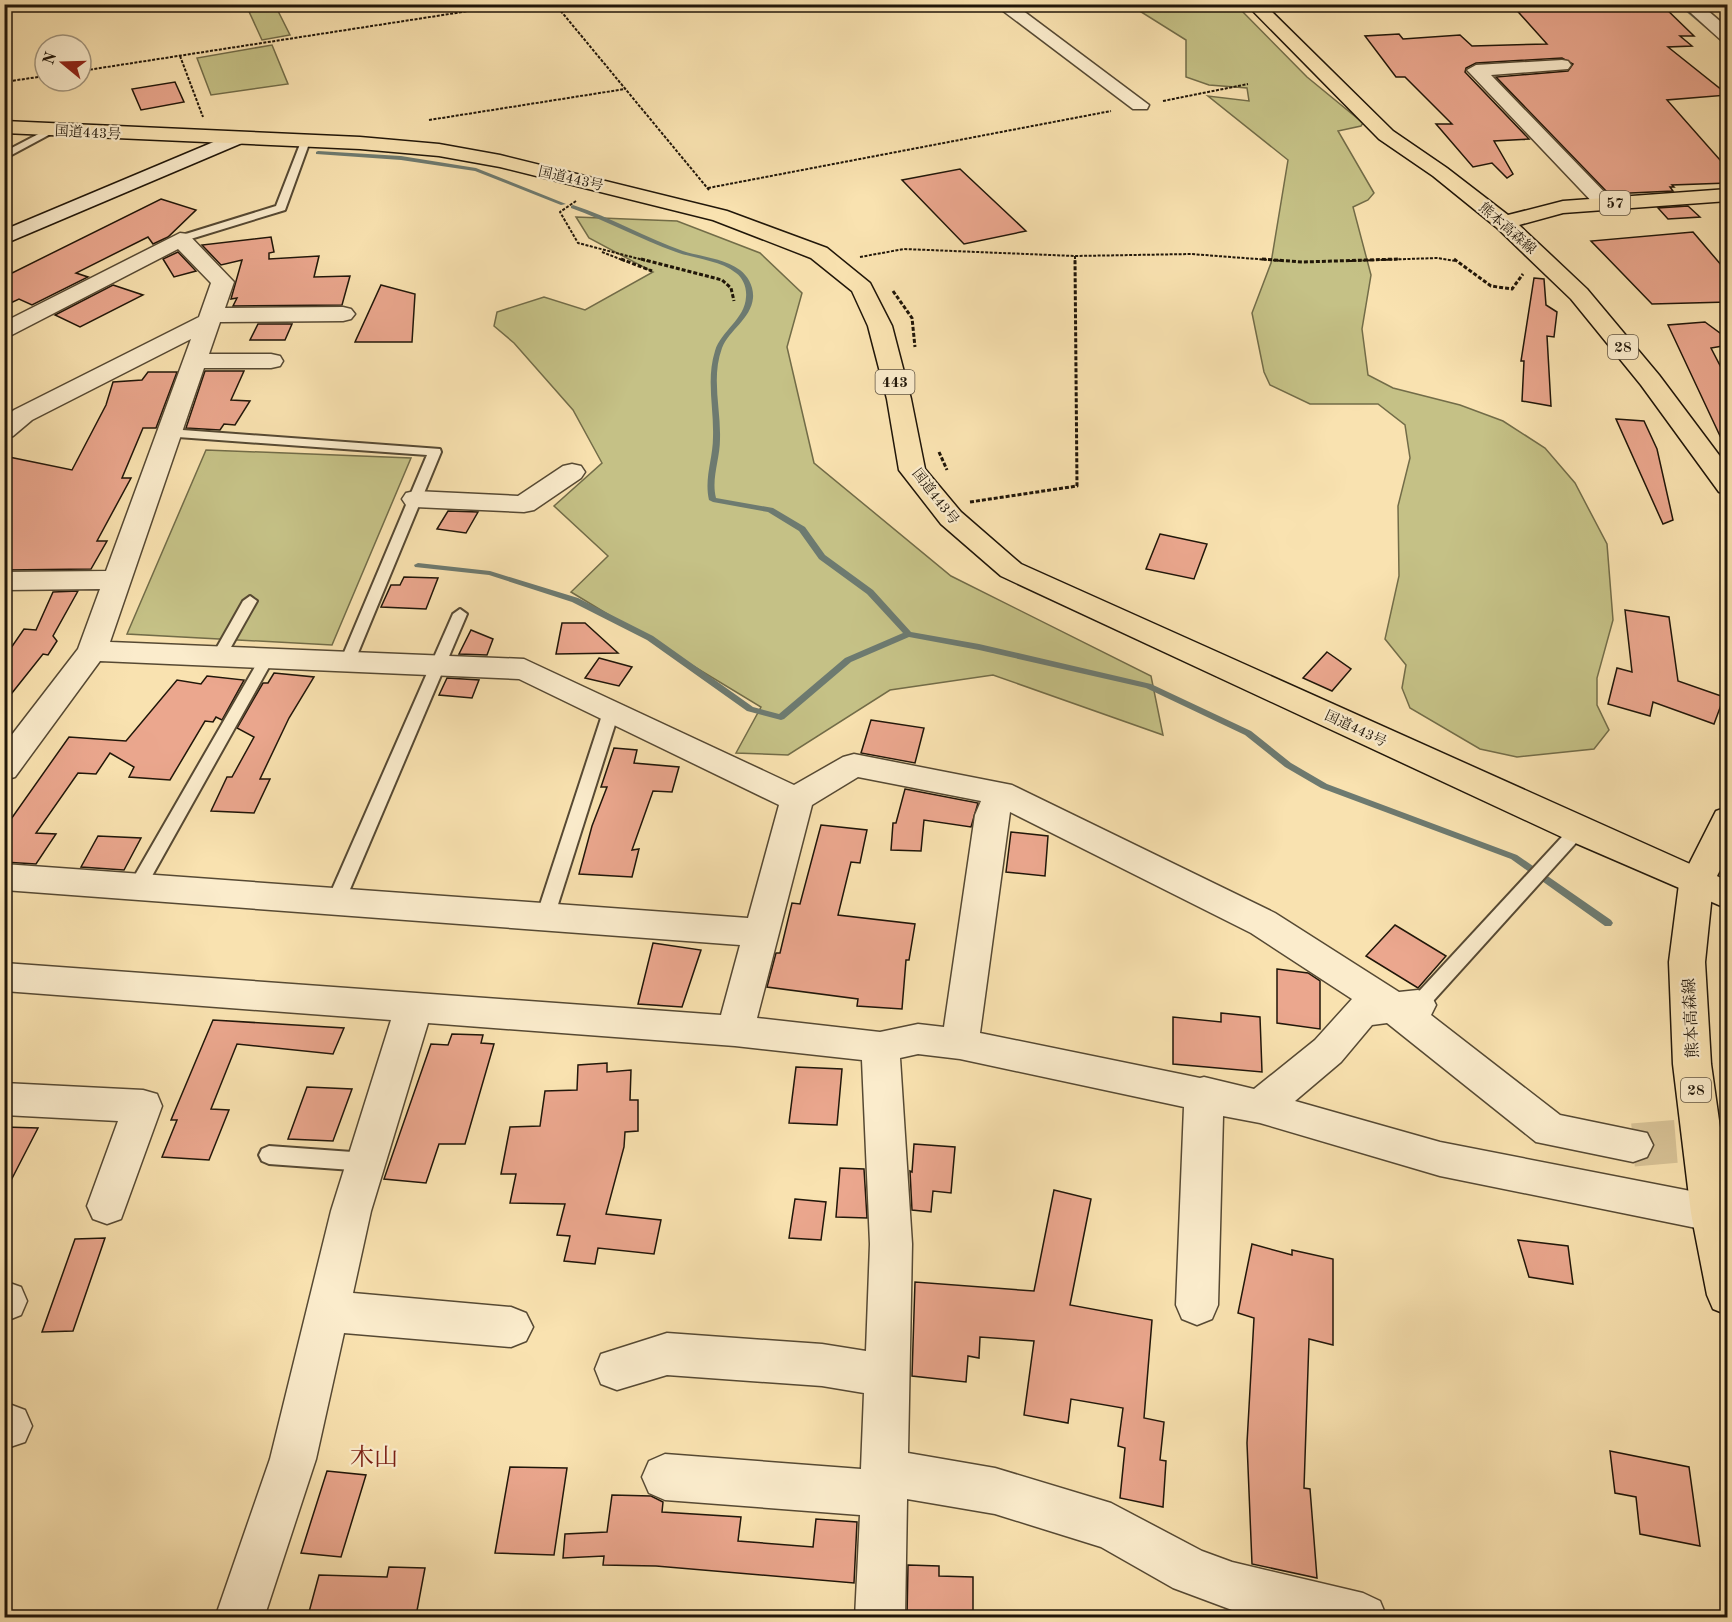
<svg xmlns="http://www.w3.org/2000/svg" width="1732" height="1622" viewBox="0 0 1732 1622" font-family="'Old Standard TT','Noto Serif JP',serif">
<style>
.green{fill:#c5c186;stroke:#726c48;stroke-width:1.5}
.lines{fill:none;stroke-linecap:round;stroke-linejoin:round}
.stream{fill:#6d7a70;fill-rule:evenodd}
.building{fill:#eba78e;stroke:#201609;stroke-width:1.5}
.street-tunnel{stroke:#d8c397;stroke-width:43;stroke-dasharray:43 22;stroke-linecap:butt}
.lane-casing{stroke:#564933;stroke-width:4}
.street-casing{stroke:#564933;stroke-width:3}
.secondary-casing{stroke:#201609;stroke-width:3}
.primary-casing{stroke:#201609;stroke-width:3}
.highway-casing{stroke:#201609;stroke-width:3}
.path-far1{stroke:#201609;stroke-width:2;stroke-dasharray:3 1.5;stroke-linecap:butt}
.path{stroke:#201609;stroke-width:3;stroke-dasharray:4 2;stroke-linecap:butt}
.lane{fill:#fbeccc;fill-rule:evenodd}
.street{fill:#fbeccc;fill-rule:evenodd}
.secondary{fill:#fbeccc;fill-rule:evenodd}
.primary{fill:#f9e2b0;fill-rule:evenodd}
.highway{fill:#f9e2b0;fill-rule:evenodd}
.labels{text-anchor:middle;stroke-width:4.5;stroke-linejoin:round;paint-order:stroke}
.far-street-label{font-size:14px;fill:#201609;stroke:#fbeccc}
.shield{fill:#fbeccc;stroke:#625644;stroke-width:1.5}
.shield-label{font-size:15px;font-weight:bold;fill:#201609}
.street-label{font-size:16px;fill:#201609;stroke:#fbeccc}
.near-quarter-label{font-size:24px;fill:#7a1f14;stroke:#fbeccc}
</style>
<rect width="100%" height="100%" fill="#f9e2b0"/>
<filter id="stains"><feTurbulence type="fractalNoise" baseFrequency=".00333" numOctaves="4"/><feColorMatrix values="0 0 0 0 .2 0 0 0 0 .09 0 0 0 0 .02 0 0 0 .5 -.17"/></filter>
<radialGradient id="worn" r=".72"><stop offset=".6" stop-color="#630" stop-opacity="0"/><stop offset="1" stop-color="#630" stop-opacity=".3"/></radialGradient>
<g class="green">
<path d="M246,5H275L290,35L262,40Z"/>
<path d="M1130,5H1236L1307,77L1363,123L1361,126L1338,131L1374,193L1368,200L1353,207L1371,275L1362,329L1368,375L1393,388L1460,405L1503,421L1545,448L1575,483L1607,544L1613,620L1597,678V705L1609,730L1594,749L1517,757L1480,749L1410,708L1402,688L1406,665L1385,639L1399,576L1398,506L1410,458L1405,425L1378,404H1310L1270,385L1264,372L1252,313L1271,263L1288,160L1208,96L1249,101L1247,88L1209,85L1186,77V40Z"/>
<path d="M272,45L288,84L211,95L197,58Z"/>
<path d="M576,217L677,221L760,253L802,293L787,347L814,463L951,576L1151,676L1163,735L993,675L890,690L788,755L736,753L761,707L571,592L608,556L554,506L602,463L573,410L514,343L494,326L497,312L544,297L585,310L653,272L589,238Z"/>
<path d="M206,450L411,458L332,645L127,634Z"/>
</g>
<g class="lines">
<g class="stream">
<path d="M1677,4H1682L1728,43V47Z"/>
<path d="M318,151L401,156L476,168L566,204L561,205L475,171L401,160L316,154V152Z"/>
<path d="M573,205C611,217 646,238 683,251C701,257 724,258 740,270C748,276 754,287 753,298C751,319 729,330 722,348C711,378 721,409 720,439C720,460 711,478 716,498L773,508L805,527L825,555L873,590L911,632L979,644L1151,684L1251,731L1291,763L1327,784L1517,855L1611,920L1613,923L1611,926H1605L1511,859L1321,788L1285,767L1245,735L1146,688L979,650L909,637L851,662L784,719L781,720L747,711L647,640L572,602L489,575L415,567L414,565L418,563L490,571L578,598L653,636L753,707L779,714L845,658L903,633L867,594L819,559L799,531L768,512L713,502L709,500C704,478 713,459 713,437C714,409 706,379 715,351C721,331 745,319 746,297C747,288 743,278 736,273C720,260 695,259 676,252C640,239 607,221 571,208V206Z"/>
</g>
</g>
<g class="building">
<path d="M1511,4H1661L1694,36H1680L1692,46L1668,47L1728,95L1667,100L1728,169V183L1672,185L1674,187H1670L1673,191L1609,194L1496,77L1568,71L1573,64L1562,58L1476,63L1466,68L1465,72L1529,139L1494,141L1513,174L1507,178L1492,163L1473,167L1436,124H1452L1405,77H1396L1365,36L1399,34L1403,39L1460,35L1472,46L1547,44Z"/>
<path d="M175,82L184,102L141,110L132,89Z"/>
<path d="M960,169L1026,231L964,244L902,180Z"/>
<path d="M161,199L196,210L168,237L153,244L148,237L76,273L88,277L32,305L19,299L4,306V277Z"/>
<path d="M1688,206L1700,217L1668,219L1658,208Z"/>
<path d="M1693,232L1728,273V302L1652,304L1591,241Z"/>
<path d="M271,237L274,252L269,253V259L319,256L314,277L350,276L342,305L233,306L237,298L231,299L242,260L221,265L202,245Z"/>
<path d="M178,252L196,271L174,277L163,259Z"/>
<path d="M1534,278L1544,279L1546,305L1557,312L1554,337L1547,336L1551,406L1522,401L1524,361H1521Z"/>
<path d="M113,285L143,295L80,327L55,315Z"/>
<path d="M381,285L415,294L412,342H355Z"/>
<path d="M1705,322L1728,339V345L1711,348L1728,381V453L1668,325Z"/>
<path d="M258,324H292L285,340H250Z"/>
<path d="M205,371H244L231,400L250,401L235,425L224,424L220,430L186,428Z"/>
<path d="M148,372H177L156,428H143L122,478H131L97,541H107L91,569L4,570V456L72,470L106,405L113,382L142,380Z"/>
<path d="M1616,419L1644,421L1657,449L1673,520L1663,524Z"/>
<path d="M448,511L478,512L466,533L437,529Z"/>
<path d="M1160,534L1207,544L1194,579L1146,569Z"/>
<path d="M404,577L438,578L426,609L381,607L391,585H400Z"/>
<path d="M78,591L53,636L57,641L48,655L43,654L4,703V658L24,629L36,630L53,592Z"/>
<path d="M1625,610L1669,617L1678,681L1724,697L1714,724L1653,702L1650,716L1608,704L1617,668L1632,672Z"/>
<path d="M562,623H585L618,653L556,654Z"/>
<path d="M471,630L493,639L487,655L459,654Z"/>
<path d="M1327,652L1351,669L1332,691L1303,678Z"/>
<path d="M599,658L632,667L619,686L585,678Z"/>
<path d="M274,673L314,677L289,718L260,779H270L254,813L211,811L227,777H232L254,737L237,728L263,683H268Z"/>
<path d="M207,676L244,680L222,720L216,717L213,722L205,721L170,780L129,777L134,767L110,753L96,774L78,773L36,833L56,834L36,864L4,862V829L69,737L126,741L177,680L201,684Z"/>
<path d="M447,678L479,680L472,698L439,695Z"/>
<path d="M871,720L924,728L915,763L861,753Z"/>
<path d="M614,748L637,750L634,763L679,767L672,792L653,791L632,850L639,849L632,877L579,874L592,826L607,787H601Z"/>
<path d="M905,789L978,803L971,827L924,820L921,851L891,850L893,823H896Z"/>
<path d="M821,825L867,830L860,863L851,862L838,915L915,924L909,960H906L902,1009L857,1006L858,999L767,987L776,953H780L792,903L800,904Z"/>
<path d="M1011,832L1048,836L1045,876L1006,872Z"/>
<path d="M98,836L141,838L124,870L81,867Z"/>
<path d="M1395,925L1446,956L1418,988L1366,956Z"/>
<path d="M653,943L701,950L682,1007L638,1004Z"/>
<path d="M1277,969L1308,973L1320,981V1029L1277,1023Z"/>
<path d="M1221,1013L1260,1017L1262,1072L1173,1064V1017L1221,1022Z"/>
<path d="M213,1020L344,1028L333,1054L237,1044L211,1109L229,1110L209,1160L162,1157L177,1120H171Z"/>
<path d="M452,1034L483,1035L481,1043L494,1044L465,1144H439L426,1183L384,1179L431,1044L448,1045Z"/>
<path d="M607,1063V1072L631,1070L630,1100H638V1131L625,1132L624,1147L606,1214L661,1220L654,1254L598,1248L595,1264L564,1261L570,1236L557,1235L565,1204L510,1203L516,1174H501L510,1127L540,1126L545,1091L577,1090L578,1065Z"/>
<path d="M796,1067L842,1069L837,1125L789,1123Z"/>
<path d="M307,1087L352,1089L333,1141L288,1139Z"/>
<path d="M4,1127L38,1128L4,1194Z"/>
<path d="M914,1144L955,1147L951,1193L933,1191L931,1212L912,1210L910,1171L912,1172Z"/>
<path d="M840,1168L864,1169L867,1218L836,1217Z"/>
<path d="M1054,1190L1091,1199L1070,1305L1152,1320L1144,1418L1164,1422L1160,1460L1166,1461L1163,1507L1120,1498L1125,1448L1118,1446L1123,1408L1071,1399L1068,1423L1024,1415L1034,1341L980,1337L979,1358L968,1356L966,1382L912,1376L915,1282L1034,1291Z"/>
<path d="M795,1199L826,1202L821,1240L789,1238Z"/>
<path d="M105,1238L73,1331L42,1332L75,1239Z"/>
<path d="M1518,1240L1568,1246L1573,1284L1529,1277Z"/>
<path d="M1252,1244L1292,1255V1250L1333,1259V1345L1309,1339L1304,1488L1310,1489L1317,1578L1252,1564L1247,1443L1254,1318L1238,1313Z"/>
<path d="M1610,1451L1689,1467L1700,1546L1640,1534L1636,1497L1615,1493Z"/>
<path d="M510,1467L567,1468L554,1555L495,1553Z"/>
<path d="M327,1471L366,1475L341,1557L301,1553Z"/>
<path d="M612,1495L651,1496L663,1502L662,1512L741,1517L738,1541L813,1547L816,1519L857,1522L854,1583L656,1566L603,1565L604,1556L563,1558L565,1534L607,1532Z"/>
<path d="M908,1565L939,1566V1576L973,1577V1617H907Z"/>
<path d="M389,1567L425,1568L416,1616L309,1612L319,1575L387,1577Z"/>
</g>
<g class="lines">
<path class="street-tunnel" d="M1633,1145L1728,1137"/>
<defs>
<g id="lane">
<path d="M50,128L58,130L4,159V152Z"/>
<path d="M302,139L310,141L285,210L184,241H176V237L276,206Z"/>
<path d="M169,429L440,449L441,452L353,665H343L340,662L427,455L164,436V430Z"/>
<path d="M250,596L257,601L226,656L219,661L214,659L212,656L243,601Z"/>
<path d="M460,609L467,614L345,901L342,906H330L327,901L453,614Z"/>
<path d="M267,653L274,658L143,892H131L128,887L131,882L260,658Z"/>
<path d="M611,707L619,712L554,917L551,922H539L536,917L603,712Z"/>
<path d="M1578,824L1584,826L1586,830L1584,834L1425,1010L1418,1012L1411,1010L1409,1005L1411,1000L1572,826Z"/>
<path d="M269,1146L366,1153L373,1156L376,1162L373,1168L366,1171L269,1164L262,1161L259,1155L262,1149Z"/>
</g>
<g id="street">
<path d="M994,4H1014L1149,105L1147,109H1133Z"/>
<path d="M1681,4H1700L1728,28V42L1722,41Z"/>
<path d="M1562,60L1568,61L1571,65L1568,69L1491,75L1612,200L1615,204L1612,208H1598L1467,70L1476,65Z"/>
<path d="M180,233L188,234L234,282L225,308L343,307L351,309L355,314L351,319L343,321L220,322L209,354H271L280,356L283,361L280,366L271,368H204L110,642L524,659L794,785L843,757L854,754L1012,785L1275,913L1399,992L1418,990L1431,995L1436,1005L1431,1015L1560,1115L1647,1133L1653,1145L1647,1157L1633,1162L1536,1142L1387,1023L1372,1025L1341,1062L1295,1101L1440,1142L1711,1195L1725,1200V1226L1711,1231L1440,1176L1260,1123L1223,1116L1218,1305L1212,1319L1197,1325L1182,1319L1176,1305L1184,1107L960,1059L918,1054L900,1058L912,1244L908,1453L995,1468L1111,1503L1202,1551L1232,1562L1363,1593L1380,1601L1387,1618H1262L1232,1610L1173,1588L1101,1547L995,1514L907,1499L905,1618H855L860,1515L665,1500L649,1493L642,1477L649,1461L665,1454L861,1469L864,1393L822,1386L667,1375L617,1390L601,1384L595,1369L601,1354L667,1333L822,1344L866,1351L870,1244L862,1060L735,1046L428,1023L371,1211L353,1293L511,1307L526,1313L533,1327L526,1341L511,1347L344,1333L316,1459L264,1618H215L270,1459L331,1211L391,1020L4,991V963L721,1015L740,945L4,890V864L748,918L779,805L519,679L100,661L15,777L4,780V745L78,649L100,589L4,590V572L106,571L191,339L32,420L13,436L4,439V418L14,410L199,317L211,283L178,249L4,339V322ZM858,777L981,801L975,815L944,1027L918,1024L880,1032L757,1018L812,805ZM1010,812L1251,933L1352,999L1315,1040L1254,1089L1204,1077L1200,1078L980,1033Z"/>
<path d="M572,464L581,466L585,472L581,478L534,510L524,512L415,507L406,505L402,499L406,493L415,491L518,496L563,466Z"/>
<path d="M4,1083L143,1090L157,1094L162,1106L121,1219L107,1224L93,1219L87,1206L118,1121L4,1115Z"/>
<path d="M4,1281L21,1287L27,1301L21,1315L6,1321Z"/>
<path d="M9,1404L25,1410L32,1426L25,1442L4,1449V1405Z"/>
</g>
<path id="secondary" d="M235,133L245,139L242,143L4,244V230Z"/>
<g id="primary">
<path d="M1246,4H1264L1393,131L1447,168L1508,215L1563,201L1728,189V201L1563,213L1519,225L1587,289L1659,375L1728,467V494L1719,492L1641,385L1571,299L1496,227L1433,176L1379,139Z"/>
<path d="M1728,807V854L1713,884L1705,962L1711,1064L1728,1184V1315L1713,1309L1707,1295L1691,1213L1673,1064L1669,962L1679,884L1716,811Z"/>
</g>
<path id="highway" d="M4,121L360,137L439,144L500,155L727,211L827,248L870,283L892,326L911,399L925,469L961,512L1021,564L1728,881V909L1566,839L1001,576L941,524L899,470L887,399L868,326L852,291L811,258L713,220L500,167L439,156L360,149L4,133Z"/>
</defs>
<use href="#lane" class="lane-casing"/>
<use href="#street" class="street-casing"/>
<use href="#secondary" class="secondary-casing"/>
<use href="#primary" class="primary-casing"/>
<use href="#highway" class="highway-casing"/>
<g class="path-far1">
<path d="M555,4L709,190"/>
<path d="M180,56L203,117"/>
<path d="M81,71L514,4"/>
<path d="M4,82L45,76"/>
<path d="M1163,101L1248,84"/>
<path d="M429,120L625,89"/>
<path d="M708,188L1111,111"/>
<path d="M576,201L560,212L578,243L647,261"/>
<path d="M602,252L625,261"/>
<path d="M1075,256V261"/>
<path d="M860,257L904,249L1075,256L1191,254L1283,261"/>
<path d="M1349,261L1437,258L1456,261"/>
</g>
<g class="path">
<path d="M621,259L652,271"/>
<path d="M641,259L722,280L731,288L734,301"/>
<path d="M1262,259L1302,262L1400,259"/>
<path d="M1454,259L1491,286L1512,289L1523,274"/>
<path d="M893,291L912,318L915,347"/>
<path d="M939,452L947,470"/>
<path d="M970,502L1077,486L1075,259"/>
</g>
<use href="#lane" class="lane"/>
<use href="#street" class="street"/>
<use href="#secondary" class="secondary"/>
<use href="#primary" class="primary"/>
<use href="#highway" class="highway"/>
</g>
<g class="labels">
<g class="far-street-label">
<text transform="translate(88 132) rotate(3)" y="5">国道443号</text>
<text transform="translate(571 178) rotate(13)" y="5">国道443号</text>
<text transform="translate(1508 228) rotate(41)" y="5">熊本高森線</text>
<text transform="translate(936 496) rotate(52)" y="5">国道443号</text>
<text transform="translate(1356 728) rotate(25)" y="5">国道443号</text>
</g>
<g class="shield">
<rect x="1600" y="191" width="30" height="24" rx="4.5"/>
<rect x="1608" y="335" width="30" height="24" rx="4.5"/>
<rect x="875.5" y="370" width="39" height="24" rx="4.5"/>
<rect x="1681" y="1078" width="30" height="24" rx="4.5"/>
</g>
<g class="shield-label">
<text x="1615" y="208">57</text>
<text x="1623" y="352">28</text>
<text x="895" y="387">443</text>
<text x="1696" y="1095">28</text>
</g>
<g class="street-label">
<text transform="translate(1690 1018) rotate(-93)" y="6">熊本高森線</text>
</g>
<g class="near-quarter-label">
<text x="374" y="1465">木山</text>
</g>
</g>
<rect width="1732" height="1622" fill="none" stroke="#f9e2b0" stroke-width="24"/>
<rect x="6" y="6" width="1720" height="1610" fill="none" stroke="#201609" stroke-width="3"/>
<rect x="12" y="12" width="1708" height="1598" fill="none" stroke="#201609" stroke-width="1.5"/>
<g transform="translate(63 63) rotate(289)"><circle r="28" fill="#fbeccc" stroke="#a3967e" stroke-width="1.5"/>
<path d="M0-4.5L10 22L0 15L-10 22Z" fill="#8f2418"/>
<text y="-9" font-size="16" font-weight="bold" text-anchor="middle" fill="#201609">N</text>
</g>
<rect width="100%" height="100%" filter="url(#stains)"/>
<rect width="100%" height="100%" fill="url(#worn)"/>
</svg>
